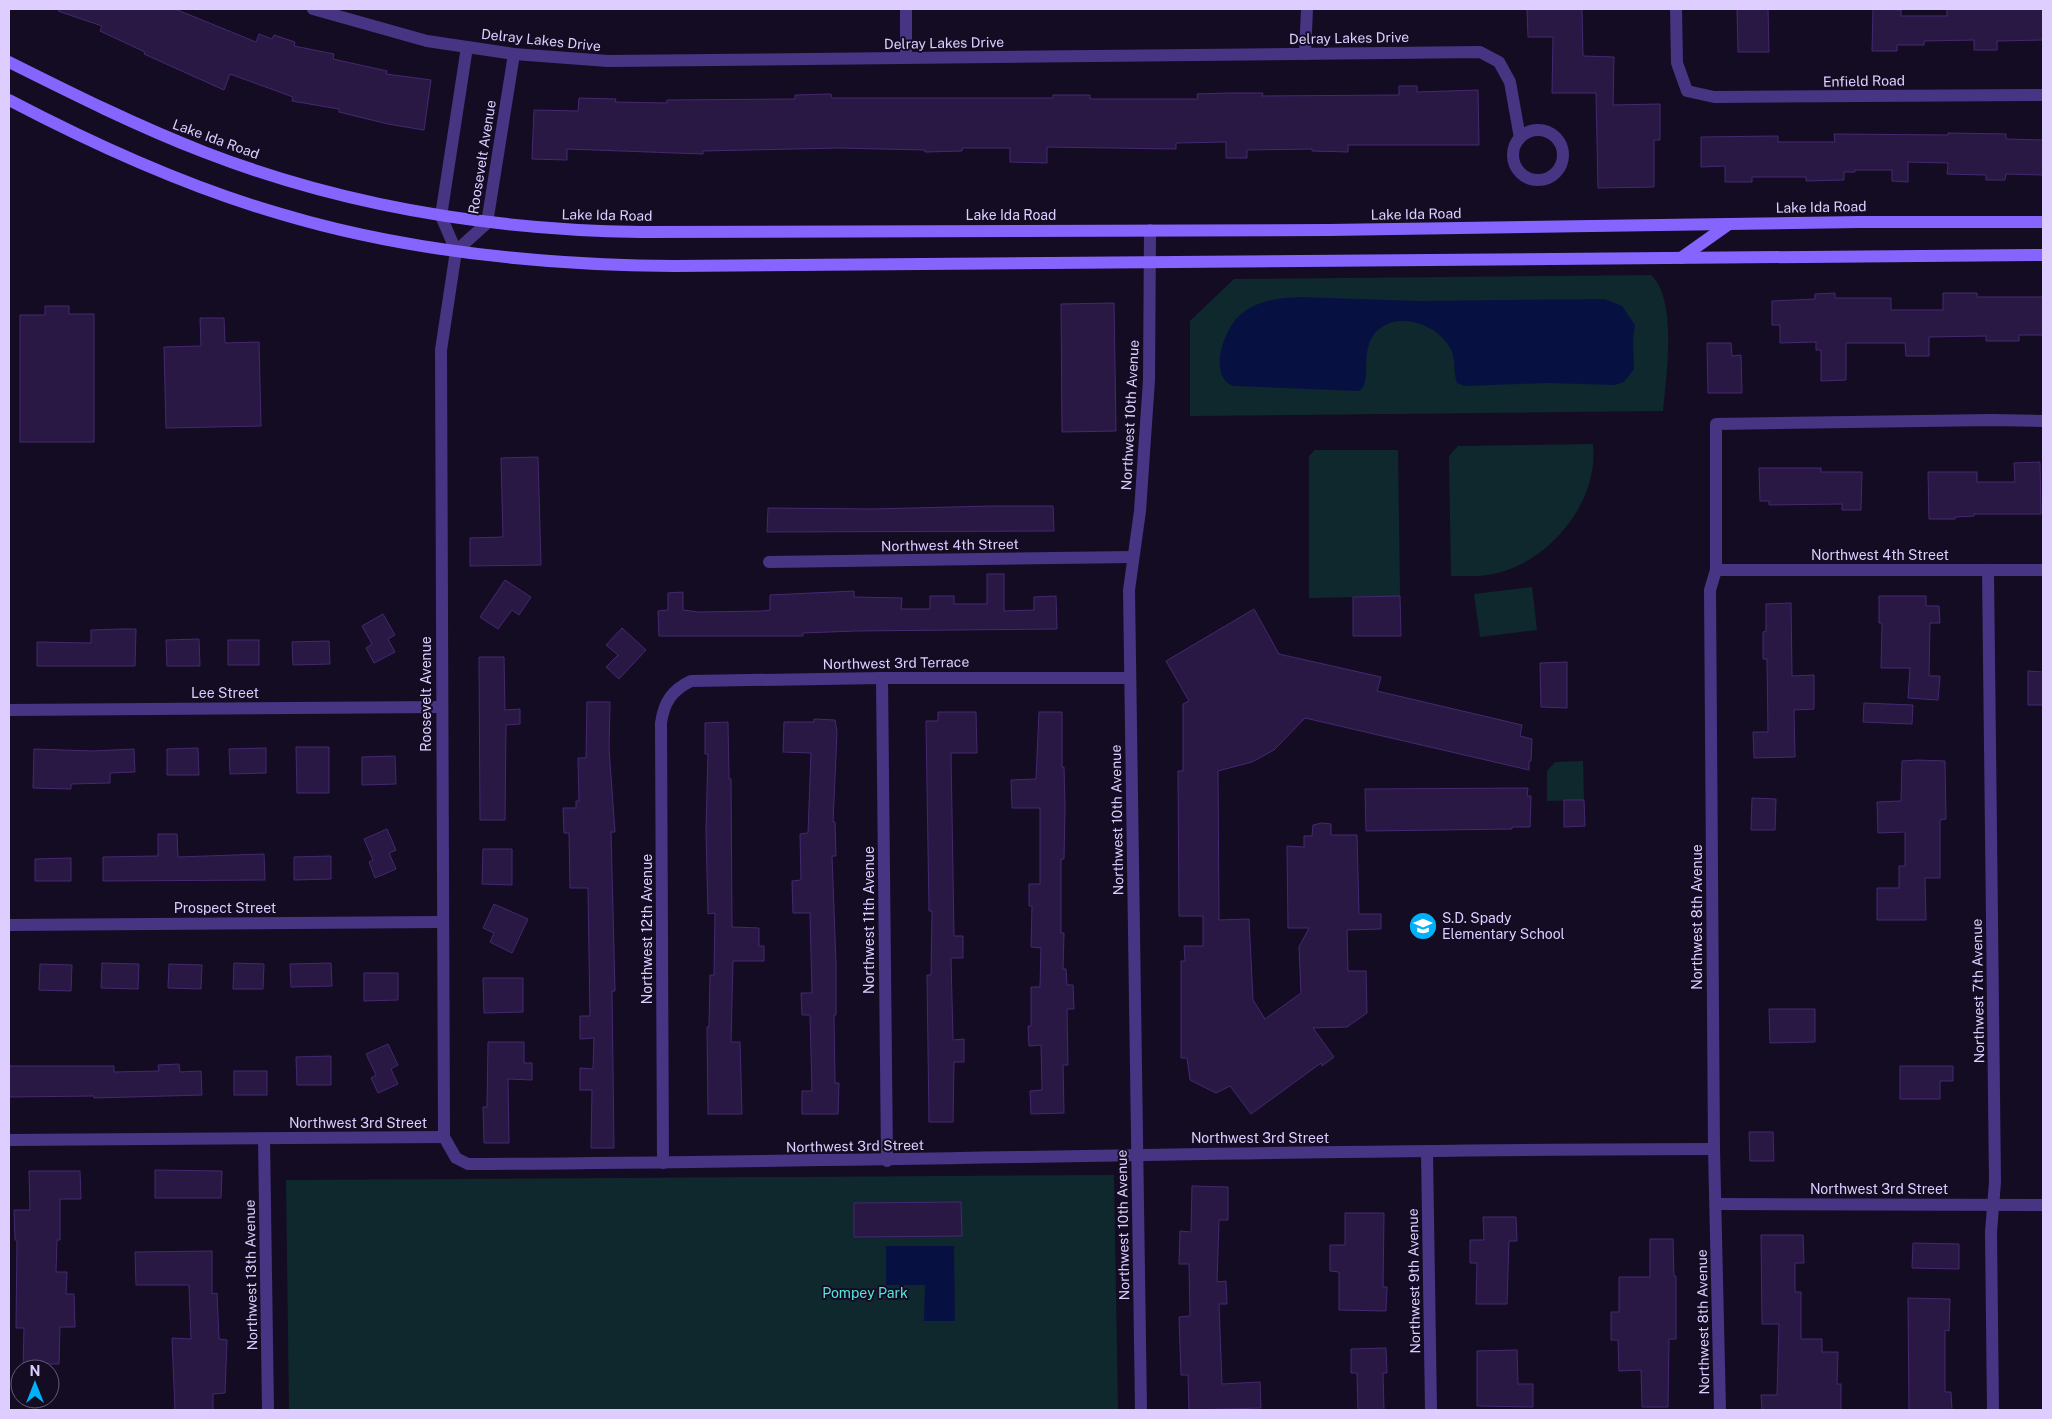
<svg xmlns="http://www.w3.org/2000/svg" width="2052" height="1419" viewBox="0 0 2052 1419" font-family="'Public Sans',sans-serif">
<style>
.green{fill:#0f282d}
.water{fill:#071141}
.building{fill:#291744;stroke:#452872}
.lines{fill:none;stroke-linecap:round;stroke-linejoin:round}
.street{stroke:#473584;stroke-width:12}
.secondary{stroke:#8665ff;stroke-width:12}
.labels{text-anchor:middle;stroke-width:4;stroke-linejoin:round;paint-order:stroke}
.street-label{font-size:14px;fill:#ddceff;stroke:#140c23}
.poi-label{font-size:14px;fill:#ddceff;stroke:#140c23;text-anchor:start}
.park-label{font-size:14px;fill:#54e5dc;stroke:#140c23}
</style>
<rect width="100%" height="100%" fill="#140c23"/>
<g class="green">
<path d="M1651,275C1678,300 1666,375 1663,411L1190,416V321L1234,279Z"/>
<path d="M1593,444C1599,499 1554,557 1501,572C1485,577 1468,576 1451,576L1449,456L1458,446Z"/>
<path d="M1315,450H1398L1400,596L1309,598V456Z"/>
<path d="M1532,587L1537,630L1480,637L1474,594Z"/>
<path d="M1583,761L1584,800L1547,801V771L1555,762Z"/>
<path d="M1114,1175L1118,1410H289L286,1180Z"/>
</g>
<g class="water">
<path d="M1300,297L1419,301L1605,299L1622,306L1635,325L1633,339L1634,369L1624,382L1615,385L1548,383L1465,386L1457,383C1453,372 1456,360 1451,350C1441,327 1404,312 1382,327C1355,345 1375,383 1359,391L1233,386C1208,376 1223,331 1239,316C1256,300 1278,298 1300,297Z"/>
<path d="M886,1246H954L955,1321H924L925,1285H886Z"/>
</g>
<g class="building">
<path d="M59,9H175L256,42L259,34L272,39L274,35L295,42L294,46L334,54L333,59L387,71L386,74L431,80L424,130L388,124L339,112V109L292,101L293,97L230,74L224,90L144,54L145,52L100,31L102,26L58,11Z"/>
<path d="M1527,9H1582L1583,56L1614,57L1613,105L1660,104V140H1654V187L1598,188L1596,93H1552L1553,37H1528Z"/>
<path d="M1737,9H1768L1769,52H1738Z"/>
<path d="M1873,9L1901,10V16H1947V9H2043V40L1997,41V50H1974V40L1924,41V45H1897V51H1872Z"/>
<path d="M1399,86H1417V92L1478,90L1479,145H1348V152L1312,151V149L1247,150V158H1226V142L1176,143V149L1047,147V163L1010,162V148H962V151L925,152V150L839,148L703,151V154L567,149V160L532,159L534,110L578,111L579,98L616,99L615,102L667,103V100L795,99V95L831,94L832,98H1053V95H1090V99H1198L1197,94L1228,93H1263L1262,96L1399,95Z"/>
<path d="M1948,133L2006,134V139L2043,140V175L2006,174L2005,180H1986V175L1947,174L1948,163L1908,162V182L1892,181V170H1855V172H1844V180L1806,181V177H1752V182H1725V166L1701,167V137L1778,136V142H1835L1834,134L1948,135Z"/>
<path d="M1835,293V298H1891V310H1943V293H1977V297H2043V335H2019V341H1986V336L1929,337V356H1906L1905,343H1846V380L1821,381V350H1816V342L1780,343V325H1772V301L1815,299V294Z"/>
<path d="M1114,303L1116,431L1062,432L1061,304Z"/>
<path d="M45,306H69V314H94V442H20V315H45Z"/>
<path d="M200,318H224L225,343L259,342L261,426L166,428L164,347L201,346Z"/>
<path d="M1707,343H1731L1732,356L1741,355L1742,393H1708Z"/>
<path d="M538,457L541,565L470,566V538L503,537L501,458Z"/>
<path d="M2040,462L2041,514H1974V516L1955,517V519H1929L1928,472H1977V482H2015L2014,463Z"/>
<path d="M1759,468H1821V472H1862L1861,510H1842V504L1769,505V501H1760Z"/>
<path d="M992,506H1053L1054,531L767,532L768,508L873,509Z"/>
<path d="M987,574H1004V611L1034,610V597L1056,596L1057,629L855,631L803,633V636H659L658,611L668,610V593L683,592V610L699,612L762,611L770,610V595L854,591V597L902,598L901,609H930V596H954V604H987Z"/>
<path d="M505,580L531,597L519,615L512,610L498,629L480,617Z"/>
<path d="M1400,596L1401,636H1353V597Z"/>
<path d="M1879,596H1926V606H1939L1940,623H1930L1929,676H1940L1938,700L1908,698L1910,668H1881L1882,623H1879Z"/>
<path d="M1791,603L1792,676L1814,675V709L1794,710L1795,757L1754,758L1753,732H1768L1767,659H1763V632L1766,631V604Z"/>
<path d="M1254,609L1279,654L1381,677L1377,691L1522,725L1520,736L1532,739L1531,761H1529V770L1305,718L1274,750L1252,762L1218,771L1219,920L1249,919L1253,1000L1265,1019L1301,993L1299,947L1309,928H1288L1287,846L1304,847V836H1312L1313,825L1322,823L1331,824V835H1357L1359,914H1381V929L1347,930L1348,971H1366L1367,1013L1347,1027L1313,1028L1334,1057L1322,1066L1321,1063L1251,1114L1230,1086L1216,1093L1190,1080L1187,1058H1181V961H1185L1184,946H1203V916H1179L1178,771H1183V704L1189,701L1166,661Z"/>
<path d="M383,614L395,635L388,639L395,652L374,663L366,648L372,644L362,626Z"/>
<path d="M622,628L646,650L619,679L606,667L618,655L606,645Z"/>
<path d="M121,629H136L135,666H37V642L91,643V630Z"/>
<path d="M199,639L200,666H167L166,640Z"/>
<rect x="228" y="640" width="31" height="25"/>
<path d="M329,641L330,664L293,665L292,642Z"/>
<path d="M479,657H504L505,710L520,709V724L506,725L505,820H480Z"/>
<path d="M1567,662V708L1541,707L1540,663Z"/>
<path d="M2028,671L2043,672V705H2028Z"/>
<path d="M587,702H610L609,749L615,832H611L615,991H612L614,1148H591L592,1090H580V1068L593,1069L594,1038L580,1039V1016H590L588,888H570L569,833H564L563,808H576V801H579L578,758H586Z"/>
<path d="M1864,703L1913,705L1912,724L1863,722Z"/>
<path d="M938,712H976L977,753H951L954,936H963V958H951L953,1040L964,1039V1062H954L953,1122H929L927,975H931L932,911H929L926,721H938Z"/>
<path d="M1039,712H1062V767H1064L1065,808L1064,859H1061V933H1064L1063,969H1066L1067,985H1073L1074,1009H1067L1068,1065H1063L1064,1113L1031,1114L1030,1091L1042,1090L1041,1045L1029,1046L1028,1026H1031V987H1040L1041,948L1031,947L1032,906H1029V884H1040V808H1012L1011,780L1036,779Z"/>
<path d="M814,719L835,720L837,732L833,822H835L836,856H832L836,964V1015H834L835,1083H839L838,1114H802V1091H812L810,1015H802L801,993H812L810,913H793L792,881L801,880L800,834L808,833L811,753L783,752L784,722H814Z"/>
<path d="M728,722L729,779H731L732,927L759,928V946H764V961H733L731,1042H740L742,1114H708L707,1027H709L710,975H714L715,913L708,914L706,830L708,754H705V723Z"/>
<path d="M296,747H329V793H297Z"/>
<path d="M198,748L199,775H167V749Z"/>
<path d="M266,748V773L230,774L229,749Z"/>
<path d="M34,749L93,751L134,749L135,772L110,773V783L71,784V789L33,788Z"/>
<path d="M395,756L396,784L362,785V757Z"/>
<path d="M1917,760L1945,761L1946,819L1940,820V878H1925L1926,920H1877V888H1899V866H1905V832L1878,833L1877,802L1901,801L1902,761Z"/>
<path d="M1528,788L1527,796H1531L1530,827H1512V829L1366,831L1365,789Z"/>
<path d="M1752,798L1776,799L1775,830H1751Z"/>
<path d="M1564,800H1584L1585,826L1564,827Z"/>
<path d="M387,829L396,850L389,853L396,869L375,878L369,862L373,860L364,839Z"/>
<path d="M158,834H177L178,857L264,854L265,880L103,881V857L158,856Z"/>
<path d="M483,849H512V885L482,884Z"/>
<path d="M331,856V879L294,880V857Z"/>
<path d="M71,858V881H35V859Z"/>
<path d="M494,904L528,919L512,953L490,942L494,933L483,928Z"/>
<path d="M102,963L139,964L138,989L101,988Z"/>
<path d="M234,963L264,964L263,989H233Z"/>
<path d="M331,963L332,986L291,987L290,964Z"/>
<path d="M40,964L72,965L71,991L39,990Z"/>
<path d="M169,964L202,965L201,989L168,988Z"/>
<path d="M364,973H398V1000L364,1001Z"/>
<path d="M483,978H523V1012L484,1013Z"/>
<path d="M1769,1009H1815V1042L1770,1043Z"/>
<path d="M488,1042H524V1063H532V1080L508,1079L509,1143H484L483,1107H487Z"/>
<path d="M388,1044L398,1065L391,1069L398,1084L378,1093L371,1078L376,1075L366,1054Z"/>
<path d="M331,1056V1085H297L296,1057Z"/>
<path d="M179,1064L180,1072L201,1071L202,1095L94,1098V1096L9,1097V1066H114V1072L159,1071L158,1065Z"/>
<path d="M1900,1066H1953V1081H1940V1099H1900Z"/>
<rect x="234" y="1071" width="33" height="24"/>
<path d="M1749,1132H1773L1774,1161H1750Z"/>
<path d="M155,1170L222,1171L221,1198H155Z"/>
<path d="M29,1171H80L81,1199H60V1240H57L56,1272H67L66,1294H74L75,1327H60L59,1364H48V1369H23L24,1328H16L17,1240H15L14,1210H30Z"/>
<path d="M1192,1186L1228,1187V1220H1219L1217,1282L1226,1281L1227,1304H1219L1222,1384L1260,1382L1261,1408L1189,1410L1188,1375H1181L1179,1317L1190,1316L1189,1264H1179L1180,1231L1191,1232Z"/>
<path d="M961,1202L962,1236L854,1237V1203Z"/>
<path d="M1345,1213H1384L1383,1287H1387L1386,1311L1339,1310V1272L1330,1271V1245H1345Z"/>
<path d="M1483,1217H1516L1517,1241H1509L1507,1304H1476L1477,1263H1470V1240H1484Z"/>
<path d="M1761,1235H1803L1804,1263H1795V1292H1801V1339H1822V1352H1838L1837,1384H1841V1410H1762L1761,1395H1777L1779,1324H1762Z"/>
<path d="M1650,1239H1673L1674,1276H1676V1339H1669L1668,1407H1642L1641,1370L1619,1371L1618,1340H1611V1312H1619V1277H1650Z"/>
<path d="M1913,1243L1959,1244V1269L1912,1268Z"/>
<path d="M212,1251V1294L217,1293L219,1339L227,1340L225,1393L213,1394V1410H175L172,1338L191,1339L189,1285H136L135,1252Z"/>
<path d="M1908,1298L1950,1299L1949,1331L1945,1330V1392H1951L1952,1410H1909Z"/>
<path d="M1386,1348L1387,1373H1383L1384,1410H1358L1357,1373H1351V1349Z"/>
<path d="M1517,1350L1518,1384H1533V1407L1477,1406V1351Z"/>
</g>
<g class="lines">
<g class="street">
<path d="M313,9L427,41L514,54L608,61L1480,52L1499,62L1510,82L1520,138"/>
<path d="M1676,9L1677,63L1687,91L1714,97L2043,95"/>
<path d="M1305,54L1307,9"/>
<path d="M906,58V9"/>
<circle cx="1538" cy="155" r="25"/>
<path d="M456,251L487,223L514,54"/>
<path d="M769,562L1133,557"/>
<path d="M1716,570H2043"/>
<path d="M1988,571L1995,1182L1991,1232L1993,1410"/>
<path d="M882,678L887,1161"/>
<path d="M9,710L441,707"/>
<path d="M9,925L442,922"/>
<path d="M444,1137L456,1158L468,1164C883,1162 1299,1149 1714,1149"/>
<path d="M444,1137L441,350L456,251L441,216L467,47"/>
<path d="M264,1139L268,1410"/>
<path d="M9,1140L444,1137"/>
<path d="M1427,1152L1431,1410"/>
<path d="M663,1163L661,723C664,702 672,690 691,681L882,678H1129"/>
<path d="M1716,1204L2043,1205"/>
<path d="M1141,1410L1129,590L1140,511L1149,380L1150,230"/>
<path d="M1720,1410L1714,1149L1710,590L1716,570V424L1992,420L2043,421"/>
</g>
<g class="secondary">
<path d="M9,62C73,94 137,126 204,152C343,206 493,230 641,232L1328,230L1859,222H2043"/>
<path d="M9,100C95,145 187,187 281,214C408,252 542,265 674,266L2043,255"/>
<path d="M1681,258L1729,224"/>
</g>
</g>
<defs>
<symbol id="school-disc" viewBox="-11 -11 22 22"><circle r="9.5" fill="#00b1f9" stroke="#140c23"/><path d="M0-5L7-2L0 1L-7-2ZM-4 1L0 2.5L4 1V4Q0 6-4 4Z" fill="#fff"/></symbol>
</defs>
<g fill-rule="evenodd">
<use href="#school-disc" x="1407" y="910" width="32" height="32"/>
</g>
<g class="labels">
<g class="street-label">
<text transform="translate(1349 38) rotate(-1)" y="5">Delray Lakes Drive</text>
<text transform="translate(541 40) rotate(6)" y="5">Delray Lakes Drive</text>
<text transform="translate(944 43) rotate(-1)" y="5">Delray Lakes Drive</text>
<text transform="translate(1864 81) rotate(-1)" y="5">Enfield Road</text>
<text transform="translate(216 139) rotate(20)" y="5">Lake Ida Road</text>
<text transform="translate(482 157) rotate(-81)" y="5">Roosevelt Avenue</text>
<text transform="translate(1821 207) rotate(-1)" y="5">Lake Ida Road</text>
<text transform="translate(1416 214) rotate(-1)" y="5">Lake Ida Road</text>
<text transform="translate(607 215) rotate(1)" y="5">Lake Ida Road</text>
<text x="1011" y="220">Lake Ida Road</text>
<text transform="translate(1130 415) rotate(-87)" y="5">Northwest 10th Avenue</text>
<text transform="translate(950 545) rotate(-1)" y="5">Northwest 4th Street</text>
<text x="1880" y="560">Northwest 4th Street</text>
<text transform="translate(896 663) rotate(-1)" y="5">Northwest 3rd Terrace</text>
<text x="225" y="698">Lee Street</text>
<text transform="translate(426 694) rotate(-90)" y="5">Roosevelt Avenue</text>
<text transform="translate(1117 820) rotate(-91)" y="5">Northwest 10th Avenue</text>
<text x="225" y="913">Prospect Street</text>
<text transform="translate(1697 917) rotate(-90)" y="5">Northwest 8th Avenue</text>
<text transform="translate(869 920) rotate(-90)" y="5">Northwest 11th Avenue</text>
<text transform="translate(647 929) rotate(-90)" y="5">Northwest 12th Avenue</text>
<text transform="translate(1978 991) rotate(-91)" y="5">Northwest 7th Avenue</text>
<text x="358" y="1128">Northwest 3rd Street</text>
<text x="1260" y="1143">Northwest 3rd Street</text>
<text transform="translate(855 1146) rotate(-1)" y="5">Northwest 3rd Street</text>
<text x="1879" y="1194">Northwest 3rd Street</text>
<text transform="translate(1123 1225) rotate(-91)" y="5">Northwest 10th Avenue</text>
<text transform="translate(251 1275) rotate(-91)" y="5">Northwest 13th Avenue</text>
<text transform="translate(1414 1281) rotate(-91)" y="5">Northwest 9th Avenue</text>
<text transform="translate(1703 1322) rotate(-91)" y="5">Northwest 8th Avenue</text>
</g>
<g class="poi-label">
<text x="1442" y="923">S.D. Spady<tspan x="1442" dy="16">Elementary School</tspan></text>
</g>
<g class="park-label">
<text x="865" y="1298">Pompey Park</text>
</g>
</g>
<rect width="2052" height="1419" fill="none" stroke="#ddceff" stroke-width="20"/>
<g transform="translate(35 1384)"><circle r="24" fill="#140c23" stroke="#645a7b"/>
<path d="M0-4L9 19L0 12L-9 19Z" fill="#00b1f9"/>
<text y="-8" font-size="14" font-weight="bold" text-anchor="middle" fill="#ddceff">N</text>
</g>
</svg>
